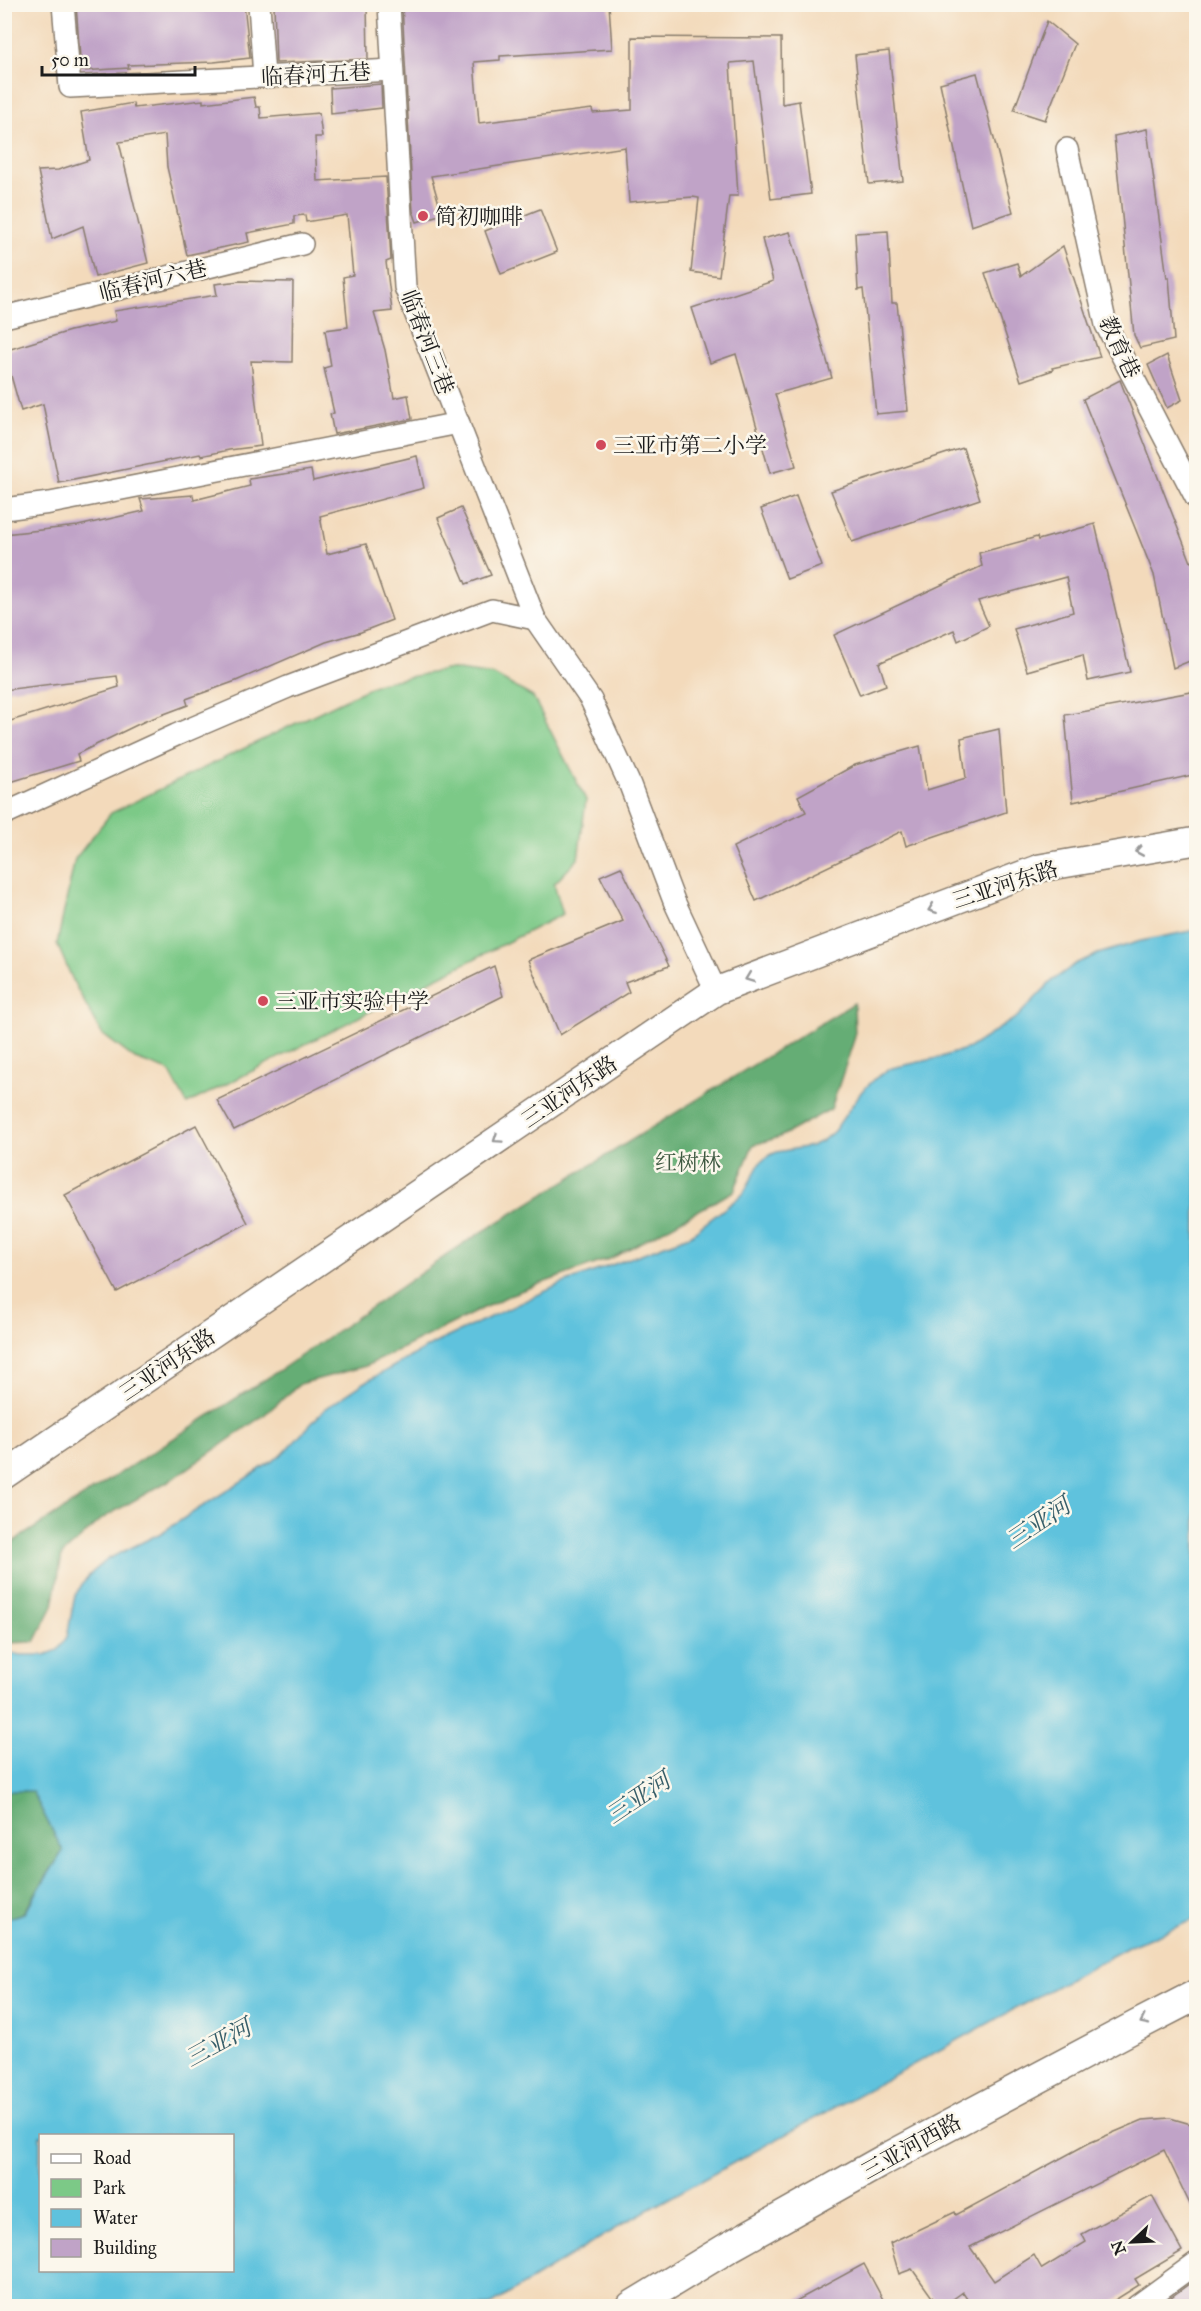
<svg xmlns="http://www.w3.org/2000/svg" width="1201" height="2311" viewBox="0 0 1201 2311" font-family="'IM FELL Great Primer','Noto Serif SC',serif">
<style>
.green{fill:#7cc987;stroke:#4c7252;stroke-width:1.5}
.forest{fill:#65ad74;stroke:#406448;stroke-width:1.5}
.water{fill:#5fc2dd;stroke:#3e6f7c;stroke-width:1.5;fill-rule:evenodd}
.building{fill:#c0a3c7}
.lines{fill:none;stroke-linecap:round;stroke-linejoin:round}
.minor-casing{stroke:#887b6c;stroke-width:24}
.tertiary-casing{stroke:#887b6c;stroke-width:30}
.secondary-casing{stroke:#887b6c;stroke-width:33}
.minor{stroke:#fff;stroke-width:21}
.tertiary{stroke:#fff;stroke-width:27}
.secondary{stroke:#fff;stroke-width:30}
.oneway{stroke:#999}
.poi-dot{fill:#d1495b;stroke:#fbf7ec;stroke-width:2}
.labels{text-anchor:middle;stroke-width:5;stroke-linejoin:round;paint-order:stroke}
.street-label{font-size:22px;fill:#1c1c1c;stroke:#fbf7ec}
.poi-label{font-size:22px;fill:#1c1c1c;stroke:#fbf7ec;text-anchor:start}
.park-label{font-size:22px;fill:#3e5941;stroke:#fbf7ec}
.water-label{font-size:24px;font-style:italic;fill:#375e69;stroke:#fbf7ec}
</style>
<rect width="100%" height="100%" fill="#fbf7ec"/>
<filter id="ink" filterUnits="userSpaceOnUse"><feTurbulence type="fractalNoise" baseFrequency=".0167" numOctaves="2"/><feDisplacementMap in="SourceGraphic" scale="12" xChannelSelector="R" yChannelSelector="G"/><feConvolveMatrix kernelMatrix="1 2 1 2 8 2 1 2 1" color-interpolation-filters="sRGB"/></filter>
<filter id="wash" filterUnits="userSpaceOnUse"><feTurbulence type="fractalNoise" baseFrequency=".008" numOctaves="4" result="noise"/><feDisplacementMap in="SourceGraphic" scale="24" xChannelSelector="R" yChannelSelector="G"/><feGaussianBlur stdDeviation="1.35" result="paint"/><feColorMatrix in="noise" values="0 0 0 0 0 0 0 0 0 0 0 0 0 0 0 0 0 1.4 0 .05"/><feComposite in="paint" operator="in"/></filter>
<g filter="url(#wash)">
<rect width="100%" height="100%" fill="#f3dabb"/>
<path class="green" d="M451,669L494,675L533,697L586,800L578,859L554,884L563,914L187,1104L169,1071L135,1059L102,1034L75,985L57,944L75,859L111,813L379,683Z"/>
<g class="forest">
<path d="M854,1003L855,1037L831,1109L780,1137L753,1145L734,1191L612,1258L512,1294L366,1366L300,1384L264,1415L177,1476L103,1518L62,1555L53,1606L35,1642L5,1643V1547L283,1368L466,1242Z"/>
<path d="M4,1791H32L63,1851L23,1913L5,1919Z"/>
</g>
<path class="water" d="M1196,930V1919L1130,1946L631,2219L489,2306H5V1919L24,1913L63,1851L32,1791H5V1652L21,1655H45L58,1650L67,1637L75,1595L88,1576L108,1559L161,1533L282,1455L325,1409L364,1383L435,1343L561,1284L689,1236L743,1194L760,1163L768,1156L777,1152L811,1146L822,1141L834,1131L862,1091L877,1077L892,1068L938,1058L969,1048L1017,1017L1053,980L1077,963L1098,954L1141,941ZM40,2136H232V2270H40Z"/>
<g id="blocks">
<g class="building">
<path d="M76,4H244L250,58L214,62L128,65L129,68L81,71Z"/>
<path d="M367,4L368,59L276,63L274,5Z"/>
<path d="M402,4H609L612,49L500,56V60L474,62L479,123L592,109L593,113L632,110V37L781,38L782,104L799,101L811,194L771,199L754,61L730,63L738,196H729L719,276L691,272L699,198L693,197L629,202L625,147L431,176L442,214L417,222L413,211Z"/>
<path d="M1047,21L1075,44L1045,120L1014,110Z"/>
<path d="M889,51L903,181L869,184L855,55Z"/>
<path d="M977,73L1013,212L971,226L940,83Z"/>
<path d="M381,84L382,108L331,114L330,88Z"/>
<path d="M254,97L256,107H260L261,118L319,113L322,137H315L317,181L386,177L391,260L386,262L392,311L374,313L385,350L394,398L408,395L412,419L334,434L330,414L334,413L324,368L331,366L325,330L348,327L343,277L353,275L347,215L306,222L305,215L294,216V224L247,233L249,242L187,255L167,167L165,135L119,142L148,263L95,277L83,226L52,239L38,171L58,170L89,160L81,112L133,103L134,108L203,100V103Z"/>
<path d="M1147,129L1167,278L1169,277L1174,340L1140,348L1134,335L1114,136Z"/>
<path d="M540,209L557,252L501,274L485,231Z"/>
<path d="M888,231L892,303H897L908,411L876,414L863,289L858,290L855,233Z"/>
<path d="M790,232L832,378L775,394L796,466L770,473L736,354L710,363L692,308L773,281L762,239Z"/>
<path d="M1063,246L1100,357L1052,368L1053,370L1021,381L985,273L1017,263L1021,276Z"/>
<path d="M240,281L293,282L292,362L251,361L261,446L229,450L201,456L200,454L59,483L43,404L21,411L4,351L70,331L116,321L114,311L217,295L215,284Z"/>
<path d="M1167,355L1182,400L1167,408L1148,365Z"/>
<path d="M1120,380L1191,562L1193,561L1197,586V658L1173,668L1154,575L1083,399Z"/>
<path d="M963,448L980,499L852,542L831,491Z"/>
<path d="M417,456L424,488L320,516L327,554L366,544L392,620L361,632L326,642L236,681L186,699L188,705L143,722L77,754L79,761L4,784V723L119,687L117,676L4,690V534L78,526L144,511L140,499L193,495L194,500L250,486L249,479L311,470L313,481Z"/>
<path d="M796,496L822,566L787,579L761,509Z"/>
<path d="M461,508L491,575L466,584L438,518Z"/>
<path d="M1095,524L1130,672L1088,681L1083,655L1027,671L1014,629L1073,612L1066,577L978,601L989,626L958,641L954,630L879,663L886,685L860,695L834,635L982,566L979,553L1037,537L1038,540Z"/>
<path d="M1197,691V774L1073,802L1065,715Z"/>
<path d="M999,729L1006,812L906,846L902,831L756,901L733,847L806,812L798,796L855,765L920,746L927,790L966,778L961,738Z"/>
<path d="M621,867L669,966L625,982L629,992L560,1035L528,960L623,921L600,876Z"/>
<path d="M494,966L503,996L234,1130L217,1100Z"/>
<path d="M196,1125L248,1223L117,1292L65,1195Z"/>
<path d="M1170,2118L1194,2125L1197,2131V2219L1164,2150L970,2247L994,2281L1034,2255L1042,2269L1086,2242L1082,2234L1152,2196L1182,2251L1135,2279L1139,2285L1104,2307H973L963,2292L942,2307H939L912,2269L899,2274L890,2243L955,2212L956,2215L1089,2143L1143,2120Z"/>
<path d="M864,2264L887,2307H785Z"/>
<path d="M1197,2278V2307H1159L1174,2295Z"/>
</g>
</g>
</g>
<g filter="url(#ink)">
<use href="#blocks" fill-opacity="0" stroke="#887b6c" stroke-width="1.5"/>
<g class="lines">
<defs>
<g id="minor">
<path d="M63,4L70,87L392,70"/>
<path d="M259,4L264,77"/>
<path d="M1067,149L1106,325L1196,498"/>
<path d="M4,317L302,244"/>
<path d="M4,509L50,503L459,423"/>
<path d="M535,619L591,700L630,785L674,901L716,991"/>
<path d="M4,814L176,735L288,687L492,610L535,619L405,287L389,4"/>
<path d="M1137,2306L1196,2263"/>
</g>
<path id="tertiary" d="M4,1475L716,991L1040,868L1196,841"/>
<path id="secondary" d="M632,2306L729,2247L884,2160L1136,2026L1196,1995"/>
</defs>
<use href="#minor" class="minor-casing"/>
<use href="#tertiary" class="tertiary-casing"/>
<use href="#secondary" class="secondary-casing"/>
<use href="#minor" class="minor"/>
<use href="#tertiary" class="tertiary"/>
<use href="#secondary" class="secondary"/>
</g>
<defs><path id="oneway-chevron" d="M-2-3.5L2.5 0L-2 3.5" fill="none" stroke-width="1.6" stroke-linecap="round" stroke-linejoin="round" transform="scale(1.5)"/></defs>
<g class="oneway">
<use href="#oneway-chevron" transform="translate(1139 851) rotate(170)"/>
<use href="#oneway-chevron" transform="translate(932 909) rotate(159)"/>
<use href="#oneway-chevron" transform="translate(749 978) rotate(159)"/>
<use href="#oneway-chevron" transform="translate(497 1139) rotate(146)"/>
<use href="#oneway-chevron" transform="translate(1144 2021) rotate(154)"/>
</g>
</g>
<g class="poi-dot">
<circle cx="423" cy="216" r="6"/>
<circle cx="601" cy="445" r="6"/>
<circle cx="263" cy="1001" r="6"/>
</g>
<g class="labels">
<g class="street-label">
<text transform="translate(316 74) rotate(-3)" y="8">临春河五巷</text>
<text transform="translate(153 280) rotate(-14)" y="8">临春河六巷</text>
<text transform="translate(428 342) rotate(69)" y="8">临春河三巷</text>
<text transform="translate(1120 347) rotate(65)" y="8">教育巷</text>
<text transform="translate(1005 884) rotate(-18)" y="8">三亚河东路</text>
<text transform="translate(569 1091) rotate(-34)" y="8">三亚河东路</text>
<text transform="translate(167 1364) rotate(-34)" y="8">三亚河东路</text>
<text transform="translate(911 2146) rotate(-29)" y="8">三亚河西路</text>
</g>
<g class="poi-label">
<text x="435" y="224">简初咖啡</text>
<text x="613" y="453">三亚市第二小学</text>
<text x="275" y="1009">三亚市实验中学</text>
</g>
<g class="park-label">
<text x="688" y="1170">红树林</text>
</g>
<g class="water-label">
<text transform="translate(1038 1523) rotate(-34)" y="8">三亚河</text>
<text transform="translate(638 1798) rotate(-34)" y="8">三亚河</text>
<text transform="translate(218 2043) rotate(-29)" y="8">三亚河</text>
</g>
</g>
<rect width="1201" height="2311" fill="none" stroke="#fbf7ec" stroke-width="24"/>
<rect x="39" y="2134" width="195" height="138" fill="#fbf7ec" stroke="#a29f99" stroke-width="1.5"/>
<rect x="51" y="2154" width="30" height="9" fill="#ffffff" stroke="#a29f99" stroke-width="1.5"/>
<text x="93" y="2164" font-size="18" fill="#1c1c1c">Road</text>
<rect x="51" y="2179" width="30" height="18" fill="#7cc987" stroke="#a29f99" stroke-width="1.5"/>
<text x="93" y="2194" font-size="18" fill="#1c1c1c">Park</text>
<rect x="51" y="2209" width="30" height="18" fill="#5fc2dd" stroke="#a29f99" stroke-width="1.5"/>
<text x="93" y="2224" font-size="18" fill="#1c1c1c">Water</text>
<rect x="51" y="2239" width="30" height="18" fill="#c0a3c7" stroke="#a29f99" stroke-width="1.5"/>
<text x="93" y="2254" font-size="18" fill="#1c1c1c">Building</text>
<g transform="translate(1132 2242) rotate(247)" stroke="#fbf7ec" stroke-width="4.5" paint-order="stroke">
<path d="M0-4.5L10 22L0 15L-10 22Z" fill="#1c1c1c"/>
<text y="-9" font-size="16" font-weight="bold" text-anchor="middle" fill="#1c1c1c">N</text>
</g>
<path d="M42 66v9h153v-9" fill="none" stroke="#1c1c1c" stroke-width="3"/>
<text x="51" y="66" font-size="18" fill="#1c1c1c" stroke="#fbf7ec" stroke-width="4.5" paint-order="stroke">50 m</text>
</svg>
